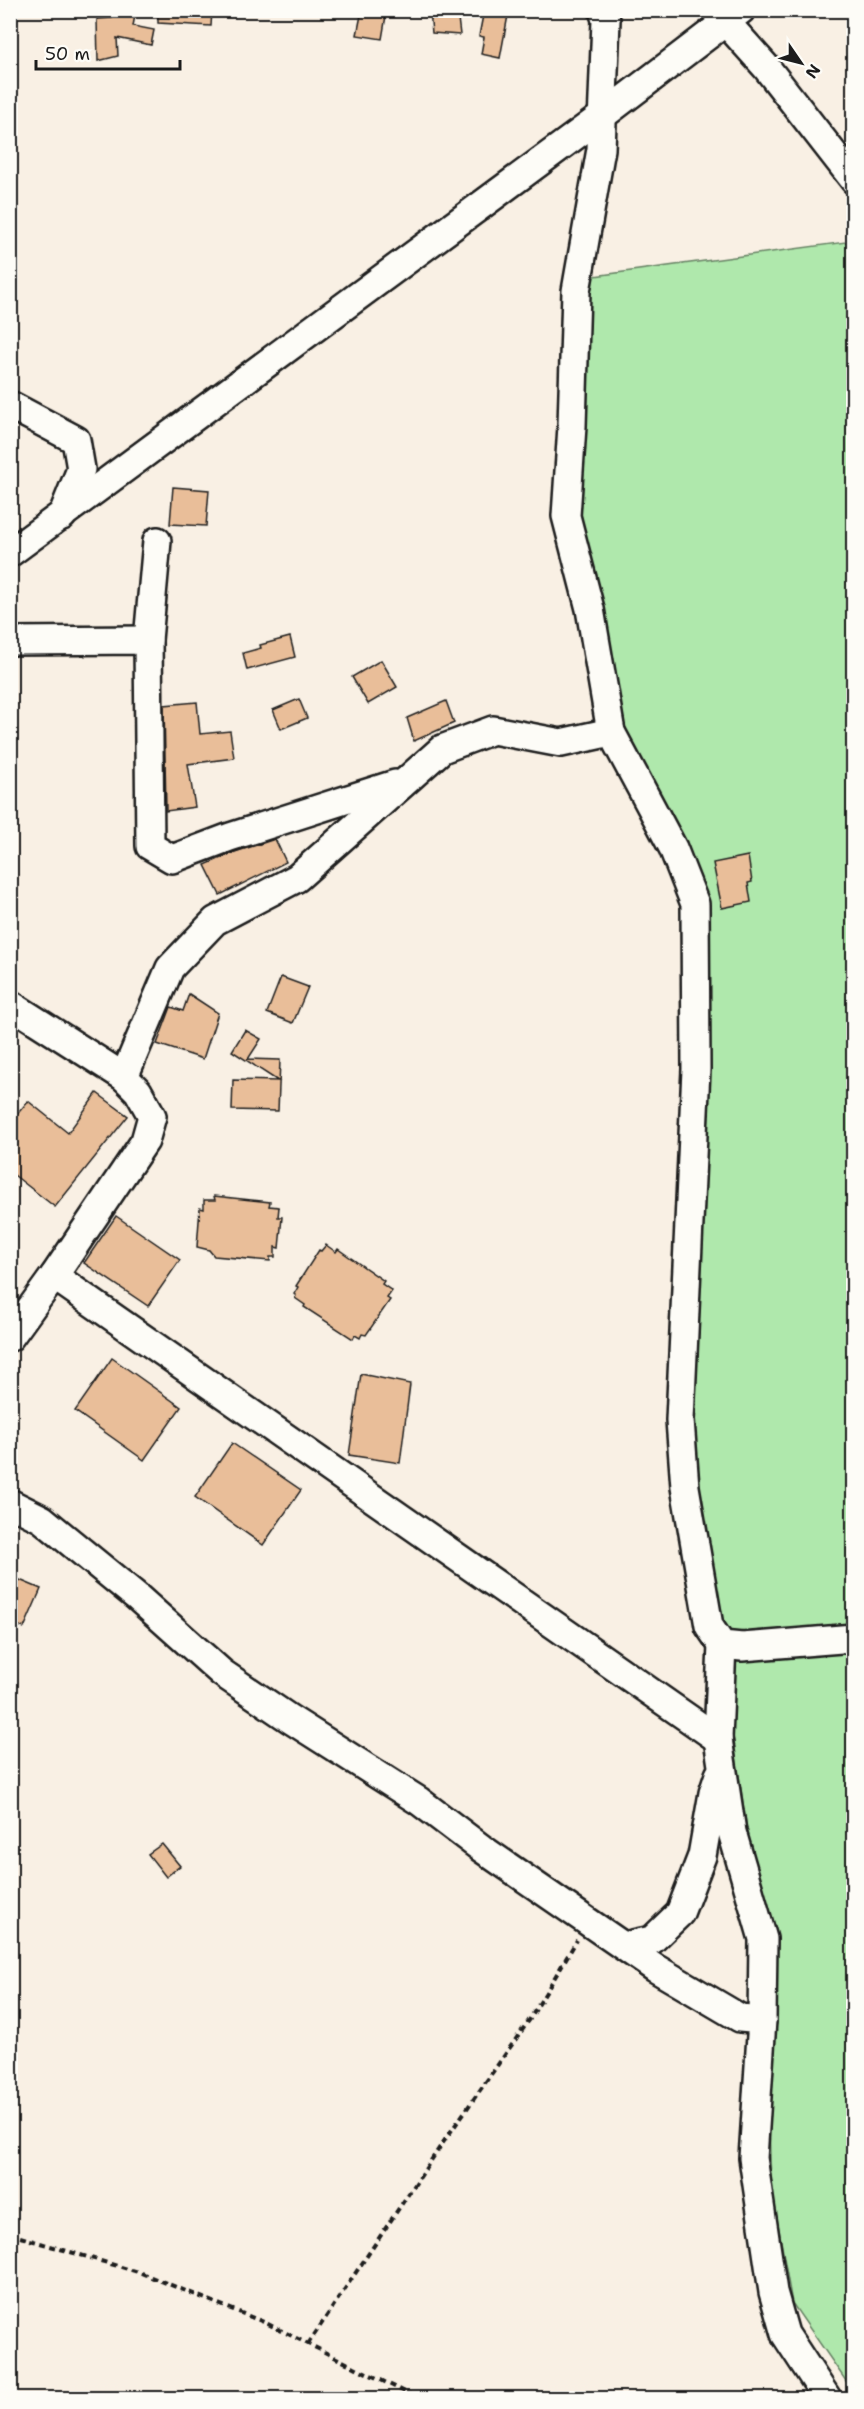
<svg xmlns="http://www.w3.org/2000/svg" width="864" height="2409" viewBox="0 0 864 2409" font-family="'Shantell Sans',sans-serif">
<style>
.green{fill:#afe8ac;stroke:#668264;stroke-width:1.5}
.building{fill:#e9be99;stroke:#1c1c1c;stroke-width:1.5}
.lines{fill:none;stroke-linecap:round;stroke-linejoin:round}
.minor-casing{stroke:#1c1c1c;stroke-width:32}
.path{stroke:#1c1c1c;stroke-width:4;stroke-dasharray:6 4.5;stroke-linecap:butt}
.minor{stroke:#fdfcf7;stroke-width:27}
</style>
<rect width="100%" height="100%" fill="#f9f0e4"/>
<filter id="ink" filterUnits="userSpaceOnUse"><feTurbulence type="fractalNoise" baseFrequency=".0167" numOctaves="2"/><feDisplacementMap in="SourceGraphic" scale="12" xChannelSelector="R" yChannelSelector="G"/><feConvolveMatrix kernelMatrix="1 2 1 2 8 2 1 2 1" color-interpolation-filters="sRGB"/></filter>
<g filter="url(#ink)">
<path class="green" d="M853,241V2391L792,2303L771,2185L763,1939L692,1456L694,922L611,732L580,515V278Z"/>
<g class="building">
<path d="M112,10H136L133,26L154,30L151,45L117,38L118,56L98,61L97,19L112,18Z"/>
<path d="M158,10H212L211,26L158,23Z"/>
<path d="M362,10H387L382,39L357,35Z"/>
<path d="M430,10H457L460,35L432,33Z"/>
<path d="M484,10H509L500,58L481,54L484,37L479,36Z"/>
<path d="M173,487L209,490L206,526L170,524Z"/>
<path d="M290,637L295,657L247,670L243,653L261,648L260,645Z"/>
<path d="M381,660L397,687L368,704L352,677Z"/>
<path d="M299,699L307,718L281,729L273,710Z"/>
<path d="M446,701L454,723L414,741L407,718Z"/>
<path d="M197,702L200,734L230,731L234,758L188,764L195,807L166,811L164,705Z"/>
<path d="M275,839L286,862L220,895L205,865L235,852Z"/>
<path d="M748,856L752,882L748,883L751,902L722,908L713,863Z"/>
<path d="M281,977L308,987L293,1023L267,1013Z"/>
<path d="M189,994L218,1013L203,1059L157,1044L171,1007L183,1011Z"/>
<path d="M245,1030L261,1039L248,1059L280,1060L278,1111L232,1110L233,1080L278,1081L232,1051Z"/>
<path d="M97,1093L128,1116L55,1207L10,1172V1123L28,1101L68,1133Z"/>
<path d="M214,1196L270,1202L269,1206L279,1207L278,1217H282L279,1248L275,1247V1257H270V1261L214,1256L209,1250L197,1247L200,1208L204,1209V1200H215Z"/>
<path d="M116,1216L180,1260L148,1306L84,1263Z"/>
<path d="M326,1245L336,1252L338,1249L384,1281L382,1284L392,1291L387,1298L390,1300L366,1335L362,1334L360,1338L355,1335L353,1339L304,1307L305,1305L295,1298L296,1296L294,1294L298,1287L296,1286L319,1250L321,1251Z"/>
<path d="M112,1358L181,1407L144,1460L75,1411Z"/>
<path d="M361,1374L410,1384L400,1463L349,1455Z"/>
<path d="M232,1443L301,1490L263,1545L195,1497Z"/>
<path d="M10,1576L41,1589L24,1628L10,1622Z"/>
<path d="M162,1844L180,1866L166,1877L148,1854Z"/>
</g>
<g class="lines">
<defs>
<g id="minor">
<path d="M603,10L606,20L601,149L576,291L572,426L566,516L590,609L611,732L673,848L695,904L696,1069L680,1420L685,1487L709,1626L722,1645L742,1647L854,1638"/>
<path d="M715,10L766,67L854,180"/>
<path d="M10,405L76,440L81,469L62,516"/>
<path d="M10,553L602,116L741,10"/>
<path d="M148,640L157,541"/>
<path d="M10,641L148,640L150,846L172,859L230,837L395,784"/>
<path d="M10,1004L124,1077L138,1091L152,1116L145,1141L54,1276L718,1739"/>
<path d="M124,1077L170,968L215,921L297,878L442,749L493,730L561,743L611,732"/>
<path d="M10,1337L54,1276"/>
<path d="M10,1503L42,1519L136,1596L222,1673L290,1719L419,1801L481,1848L655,1968L740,2018L762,2020"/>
<path d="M722,1645L718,1739L732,1832L763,1939L762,2020L753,2158L773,2292L785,2334L827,2398"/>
<path d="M624,1946L652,1940L680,1913L702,1856L713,1793L719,1775"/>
</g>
</defs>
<use href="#minor" class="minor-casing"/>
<g class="path">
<path d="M10,2234L141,2273L266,2323L417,2398"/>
<path d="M308,2344L440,2147L530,2019L577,1940"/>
</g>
<use href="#minor" class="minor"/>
</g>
</g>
<rect width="864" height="2409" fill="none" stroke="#fdfcf7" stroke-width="36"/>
<rect x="18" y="18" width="828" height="2373" fill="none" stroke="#1c1c1c" stroke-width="2" filter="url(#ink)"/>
<g transform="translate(801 63) rotate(125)" stroke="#fdfcf7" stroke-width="4.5" paint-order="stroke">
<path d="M0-4.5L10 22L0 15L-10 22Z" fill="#1c1c1c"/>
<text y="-9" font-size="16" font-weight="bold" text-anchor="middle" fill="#1c1c1c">N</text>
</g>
<path d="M36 60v9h144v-9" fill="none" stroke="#1c1c1c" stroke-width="3"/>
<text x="45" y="60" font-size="18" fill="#1c1c1c" stroke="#fdfcf7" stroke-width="4.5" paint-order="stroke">50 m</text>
</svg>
